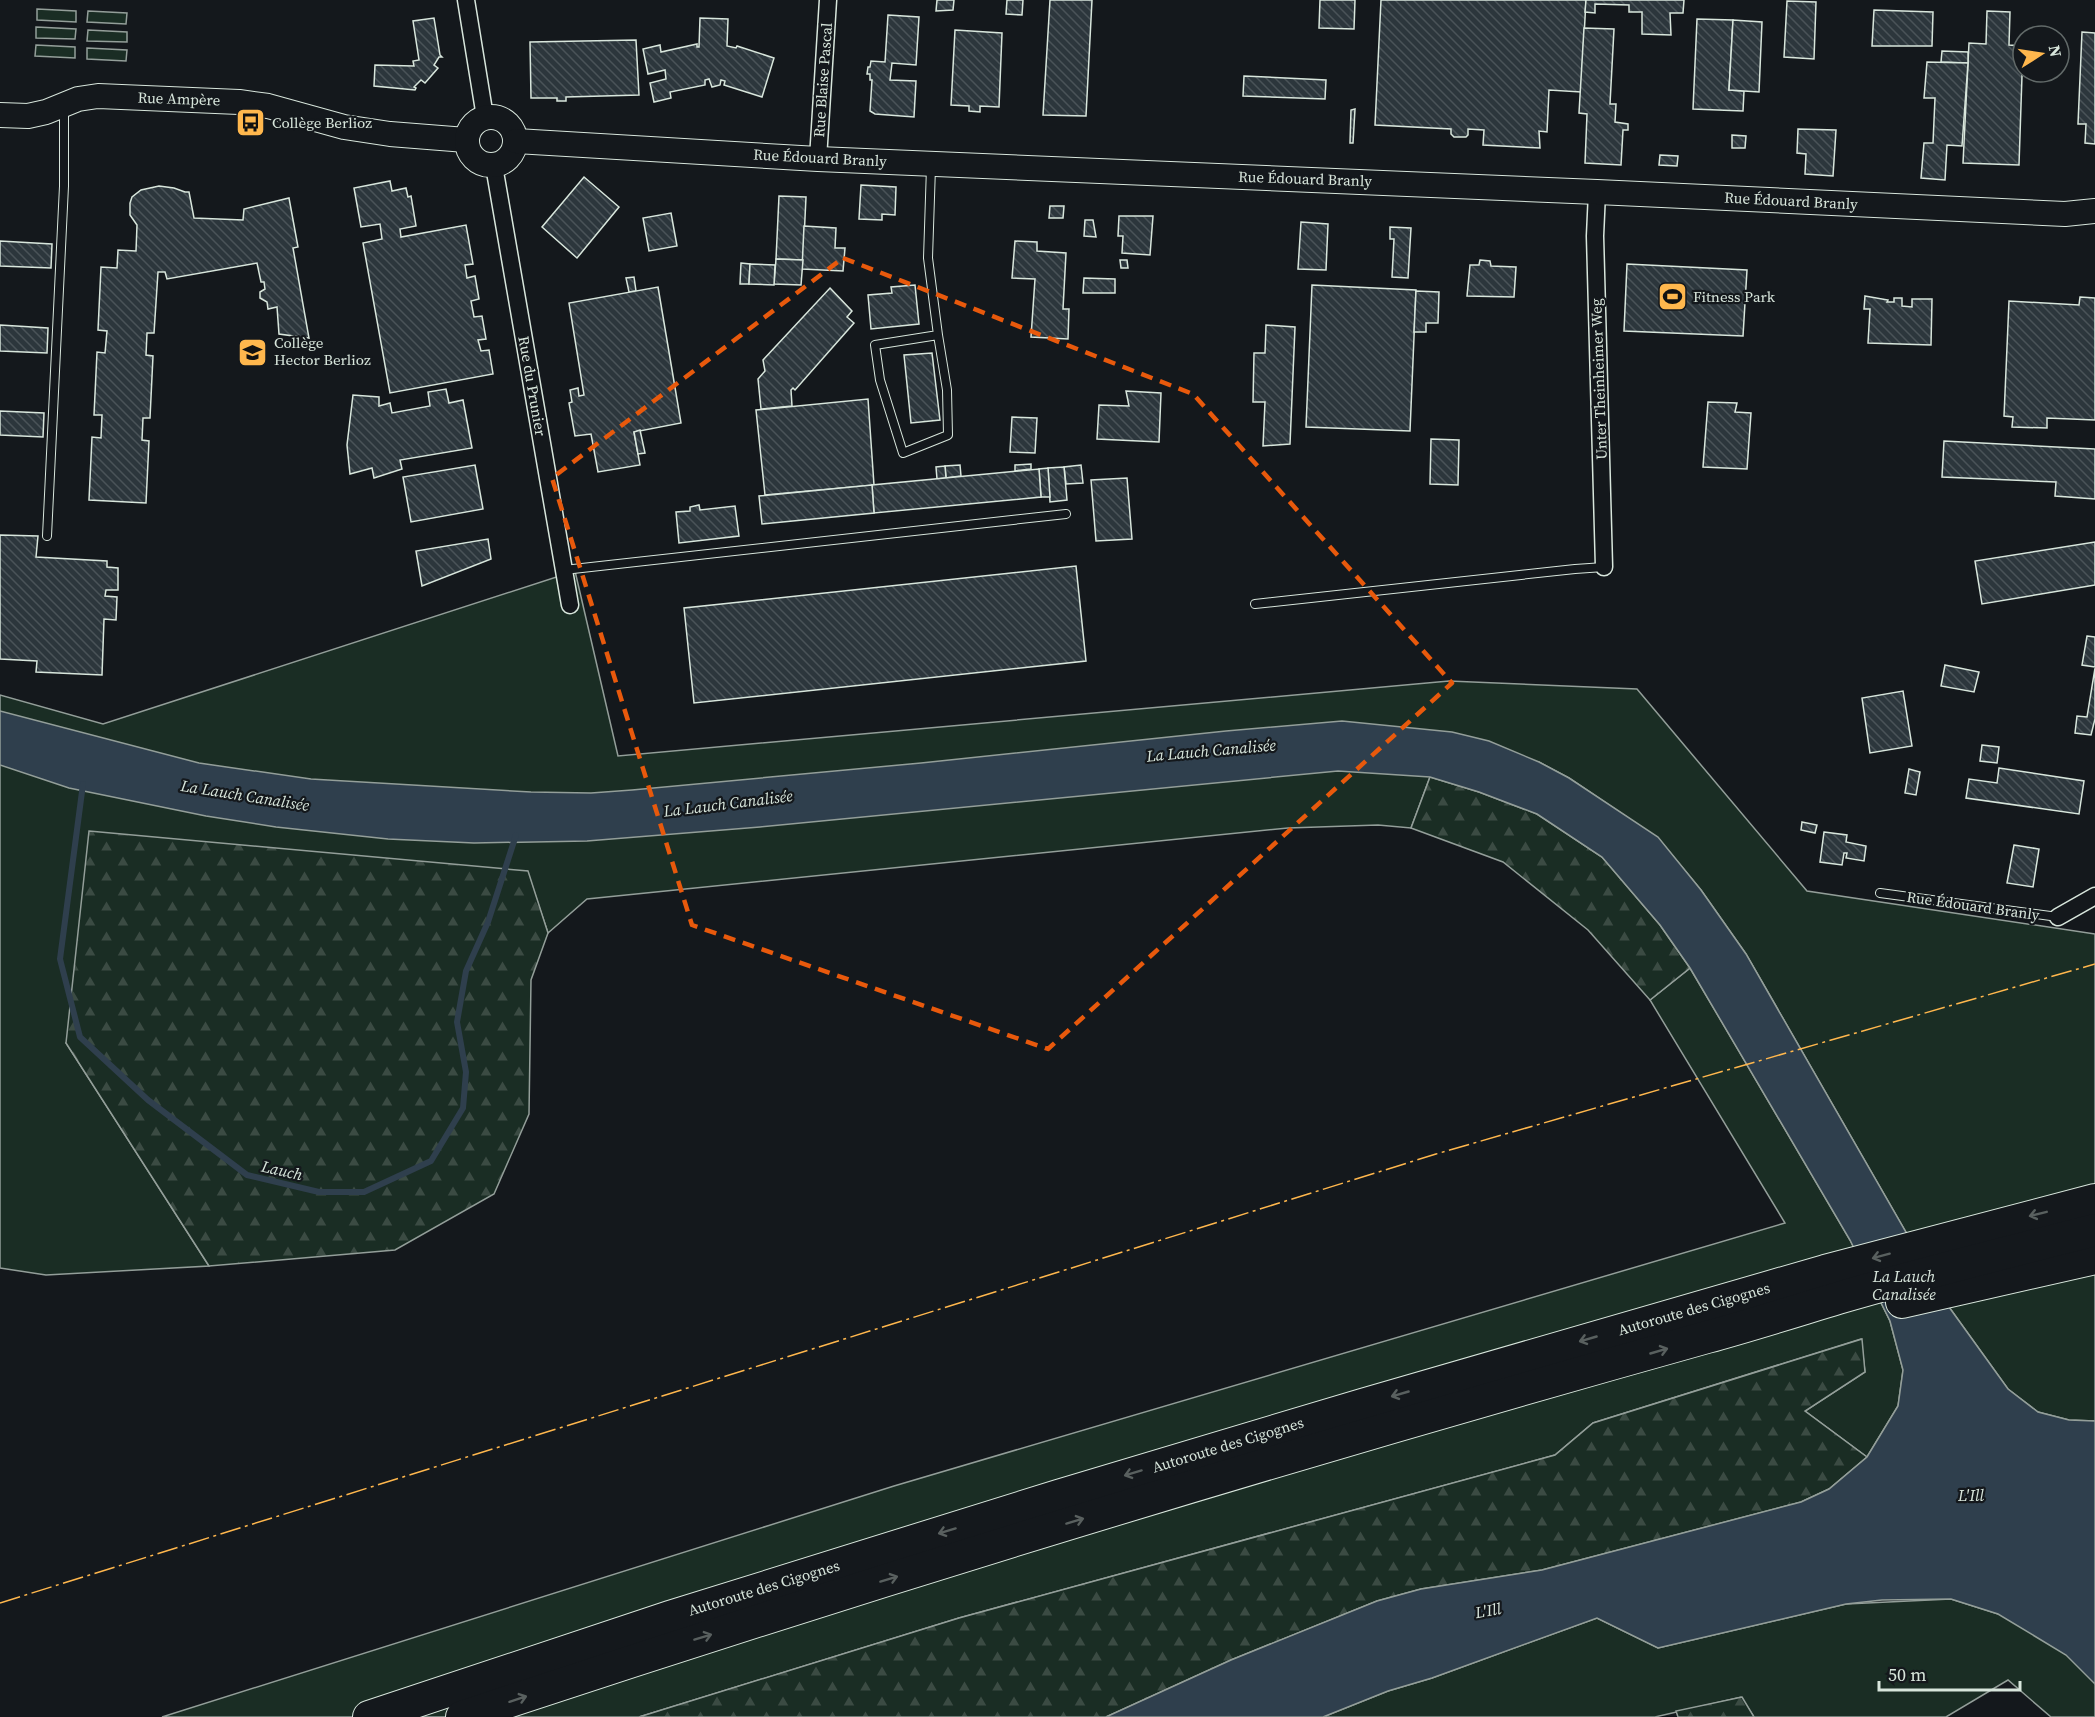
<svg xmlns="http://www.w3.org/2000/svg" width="2095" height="1717" viewBox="0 0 2095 1717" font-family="'Source Serif 4',serif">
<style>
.grass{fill:#1a2d24;stroke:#939e99;stroke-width:1.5}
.forest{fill:url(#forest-firs);stroke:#939e99;stroke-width:1.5}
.water{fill:#2f3f4d;stroke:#939e99;stroke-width:1.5}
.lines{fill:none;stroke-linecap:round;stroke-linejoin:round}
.stream{stroke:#2f3f4d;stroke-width:6}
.building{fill:url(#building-back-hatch);stroke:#d8e6dc;stroke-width:1.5}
.lane-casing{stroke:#d8e6dc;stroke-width:10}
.street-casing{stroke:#d8e6dc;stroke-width:19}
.secondary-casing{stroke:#d8e6dc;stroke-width:26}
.highway-casing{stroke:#d8e6dc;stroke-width:34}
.lane{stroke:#14181c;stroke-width:8}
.street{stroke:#14181c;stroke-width:16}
.secondary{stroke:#14181c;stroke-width:24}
.highway{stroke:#14181c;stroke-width:32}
.power{stroke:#ffb74d;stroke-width:1.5;stroke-dasharray:21 4.5 3 4.5;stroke-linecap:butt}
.oneway{stroke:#59605f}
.marked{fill:none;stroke:#e8590c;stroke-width:4.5;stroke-dasharray:12 8;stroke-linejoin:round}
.labels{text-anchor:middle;stroke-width:4.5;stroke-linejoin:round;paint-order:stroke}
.street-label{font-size:15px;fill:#d8e6dc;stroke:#14181c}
.poi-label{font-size:15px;fill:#d8e6dc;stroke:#14181c;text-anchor:start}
.water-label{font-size:16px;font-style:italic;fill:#d8e6dc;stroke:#14181c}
</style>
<defs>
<pattern id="forest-firs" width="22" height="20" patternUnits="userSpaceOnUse" patternTransform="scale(1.5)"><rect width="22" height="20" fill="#1a2d24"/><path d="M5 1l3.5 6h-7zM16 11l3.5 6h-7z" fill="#3b4b43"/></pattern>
<pattern id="building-back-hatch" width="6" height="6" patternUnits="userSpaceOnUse" patternTransform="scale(1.5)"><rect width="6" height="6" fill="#2c363c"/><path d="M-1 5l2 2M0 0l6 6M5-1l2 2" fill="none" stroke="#4a5358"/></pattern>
</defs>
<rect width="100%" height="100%" fill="#14181c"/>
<g class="grass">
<path d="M37,9L76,11V22L37,20Z"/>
<path d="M88,11L127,13L126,24L87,22Z"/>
<path d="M36,27L76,29L75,39L36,38Z"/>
<path d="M88,30L127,32V42L87,41Z"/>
<path d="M36,45L75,47V58L35,56Z"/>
<path d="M87,48L127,50L126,61L87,59Z"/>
<path d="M575,571L618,756L1449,681L1637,689L1807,891L2095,934V1421L2069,1420L2038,1412L2008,1389L1949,1307L1746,954L1701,890L1658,838L1569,778L1539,762L1430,777L1411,828L1378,825L1288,828L587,899L548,933L527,871L66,1043L209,1266L46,1275L0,1268V695L103,724Z"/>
<path d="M1690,968L1850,1240L1890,1321L1903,1370L1898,1406L1867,1457L1805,1411L1865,1372L1861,1339L1593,1423L1555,1455L959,1618L639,1717H162L894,1486L1785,1223L1650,1000Z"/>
<path d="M2095,1574V1717H2051L2008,1680L1946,1717H1754L1741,1697L1655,1717H1323L1388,1691L1432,1678L1597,1618L1658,1648L1846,1604L1951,1599L1998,1614Z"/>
</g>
<g class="forest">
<path d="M1430,777L1479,792L1537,814L1602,857L1660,925L1690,968L1650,1000L1588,930L1503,862L1411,828Z"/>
<path d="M89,831L528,871L548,933L531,980L529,1114L494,1194L395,1250L209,1266L66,1043Z"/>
<path d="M1862,1339L1865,1372L1805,1411L1867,1457L1829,1489L1801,1502L1542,1570L1421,1589L1377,1601L1231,1660L1106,1717H639L959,1618L1555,1455L1593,1423Z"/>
<path d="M1742,1697L1754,1717H1678L1676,1711Z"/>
</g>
<path class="water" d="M0,711L199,763L311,779L531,792L591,793L632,790L921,763L1226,731L1342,721L1452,732L1489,741L1539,762L1569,778L1658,837L1701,890L1746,954L1949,1307L2008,1389L2038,1412L2069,1420L2095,1421V1684L2066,1655L1998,1614L1951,1599L1882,1600L1846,1604L1658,1648L1597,1618L1432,1678L1388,1691L1323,1717H1106L1231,1660L1377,1601L1421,1589L1542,1570L1801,1502L1829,1489L1867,1457L1898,1406L1903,1370L1890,1321L1850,1240L1690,968L1660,925L1602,857L1537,814L1479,792L1430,777L1338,771L760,827L587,841L474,843L388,839L276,827L206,816L69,788L0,765Z"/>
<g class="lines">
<path class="stream" d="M83,784L60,959L80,1037L148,1100L247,1175L319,1192H364L431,1161L463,1108L466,1072L457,1022L466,971L488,922L516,835"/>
</g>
<g class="building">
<path d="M937,0H954L953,10L936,11Z"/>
<path d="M1007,0H1023L1022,15L1006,14Z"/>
<path d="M1050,0H1092L1086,116L1043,115Z"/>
<path d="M1320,0H1355L1354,29L1319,28Z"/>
<path d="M1381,0H1586L1581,92L1549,90L1547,132L1539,131L1540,148L1483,145L1484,130L1468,129V135L1466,137H1454L1451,134V129L1375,125Z"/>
<path d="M1586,0H1684L1683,13H1670L1671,35L1642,34V12H1629V5L1595,4V13L1585,12Z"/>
<path d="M1787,1L1816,2L1814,59L1784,57Z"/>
<path d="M1874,10L1933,12L1932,46H1872Z"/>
<path d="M1987,11L2010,12L2009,45L2023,46L2019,165L1963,163L1969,43L1986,44Z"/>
<path d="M888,15L919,17L916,65L892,63L890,80L916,81L914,117L875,114L870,111L872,80H870V74H867L868,67H870L871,61L885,62Z"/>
<path d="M434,18L440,55L442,57H439L434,65L438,68L425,83L421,80L414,87L416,88L415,90L374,86L375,65L414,66L413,61L419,60L413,21Z"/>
<path d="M700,18L728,19L727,46L736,48L737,46L774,58L762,97L724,85L725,81L721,80L720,85L712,87L709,79L705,80V85L670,92L671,98L654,102L650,83L666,79L665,70L648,74L643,49L660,45L661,52L697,44V47H699Z"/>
<path d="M1697,19L1733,20L1729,90L1744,91L1743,111L1693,109Z"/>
<path d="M1733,20L1762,22L1759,92L1729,90Z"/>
<path d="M1584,28L1614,29L1610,104H1616L1615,122L1628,124V130H1623L1621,165L1585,163L1587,114L1579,113Z"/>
<path d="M955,30L1002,33L999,107L980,106V112L969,111V106L951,105Z"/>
<path d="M2082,32L2095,33V144L2085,143L2086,124H2078Z"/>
<path d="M636,40L639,95L566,97V101H557V98H531L530,42Z"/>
<path d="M1942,51L1968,52V63L1941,62Z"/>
<path d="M1927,62L1968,63L1962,146L1947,145L1945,180L1921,178L1924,143H1933L1935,98H1924Z"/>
<path d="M1244,76L1326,80L1325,99L1243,96Z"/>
<path d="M1355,109L1353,143H1350L1351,110Z"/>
<path d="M1798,129L1836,130L1833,176L1805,174L1806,154L1797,153Z"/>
<path d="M1732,135L1746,136L1745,148H1732Z"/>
<path d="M1660,155L1678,156L1677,166L1659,165Z"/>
<path d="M584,177L619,207L577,258L542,227Z"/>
<path d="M390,181L392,191L406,188L408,197L411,196L416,226L400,229L401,237L466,225L473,264L465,265L467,278L475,276L479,299L471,301L474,317L482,316L486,339L478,340L481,351L489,350L493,374L390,393L363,243L382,239L380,224L361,227L354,188Z"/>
<path d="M861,185L896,187L895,215L882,214V220L859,219Z"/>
<path d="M159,186L174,188L185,192H189L194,218L243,220L244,209L289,198L298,247L293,248L309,338L279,334L277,307L268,309L267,302L260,298V292L265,289L264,282H261L257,263L167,279L165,272H158L154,333H147L146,355L153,356L150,418H143L142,440L149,441L146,503L89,500L92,437L101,438L102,415H94L97,352L105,353L107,331L98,330L101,267L117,268L118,250L136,251L137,225L130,215V203L132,197L141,190Z"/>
<path d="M779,196L806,197L803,260L776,259Z"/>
<path d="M1050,206H1064L1063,218H1049Z"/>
<path d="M671,213L677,246L649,251L643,218Z"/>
<path d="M1119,216H1153L1150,255L1122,253L1123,236H1118Z"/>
<path d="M1085,220H1093L1096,237L1084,236Z"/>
<path d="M1301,222L1328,224L1326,270L1298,269Z"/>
<path d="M804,226L836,228L835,248H845L843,271L802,269Z"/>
<path d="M1390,227L1411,228L1408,278L1392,277L1394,239H1390Z"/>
<path d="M0,241L52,244L51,268L0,266Z"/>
<path d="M1015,241L1037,242V251L1066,253L1063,309H1069L1068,339L1031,337L1035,279L1012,278Z"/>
<path d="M776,259L803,260L801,285L774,284Z"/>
<path d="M1120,260H1127L1128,268H1121Z"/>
<path d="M1480,260L1490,261L1491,266L1516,267L1514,297L1467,296L1470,265H1479Z"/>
<path d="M741,263L750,264L749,284H740Z"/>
<path d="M750,264L775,265L774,285L749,284Z"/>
<path d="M1627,264L1747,270L1743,336L1624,331Z"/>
<path d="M634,277L636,291L629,292L626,278Z"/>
<path d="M1084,278L1115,279V293H1083Z"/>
<path d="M915,285L919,324L871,329L868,295L892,293L891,287Z"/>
<path d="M1312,285L1416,290L1410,431L1306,427Z"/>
<path d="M658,287L681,423L634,432L640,465L598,472L591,434L575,436L569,403L572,402L570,390L578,388L579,396L584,395L569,303Z"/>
<path d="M830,288L852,311L847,317L854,323L795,390L793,388L791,390L792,406L761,409L758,379L765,371L763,360Z"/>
<path d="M1416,291L1439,292L1438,323H1426V332H1414Z"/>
<path d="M1865,296L1888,300L1887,302H1894V298H1902V306L1912,307V299H1932L1931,345L1868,343L1870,309H1864Z"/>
<path d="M2080,297L2095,298V420L2047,418V428L2012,427L2013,417L2004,416L2009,301L2079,305Z"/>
<path d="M0,325L48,328L47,353L0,351Z"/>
<path d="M1266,325L1295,327L1290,444L1263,446L1265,402H1253L1254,353H1265Z"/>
<path d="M932,353L940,420L911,423L904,355Z"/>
<path d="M446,389L449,403L463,400L472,448L400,460L402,469L374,478L372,468L350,474L347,445L353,395L379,397V406L390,403L392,413L430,406L428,392Z"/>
<path d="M1126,391L1161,393L1159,442L1097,439L1099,405L1129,406Z"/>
<path d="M868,399L874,485L765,495L756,410Z"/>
<path d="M1708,402L1737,403L1735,412L1751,413L1747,469L1703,467Z"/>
<path d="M0,411L44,413L43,437L0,435Z"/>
<path d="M1012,417L1037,418L1035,453L1010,452Z"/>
<path d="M640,430L645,453L638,454L634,432Z"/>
<path d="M1431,439L1459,440L1458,485L1430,484Z"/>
<path d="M1944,441L2095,449V499L2055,496L2056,482L1942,477Z"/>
<path d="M1031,464V469L1015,471V465Z"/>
<path d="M475,465L483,509L411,522L403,477Z"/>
<path d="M960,465L961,476L946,478L945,466Z"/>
<path d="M1081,465L1083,483L1066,484L1064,467Z"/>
<path d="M945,466L946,478L937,479L936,467Z"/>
<path d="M1064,467L1067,500L1050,502L1048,468Z"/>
<path d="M1048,468L1050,497H1041L1039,469Z"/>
<path d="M1039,469L1041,497L874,513L872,485Z"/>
<path d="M1127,478L1132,539L1096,541L1091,480Z"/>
<path d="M872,485L874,513L762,524L759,496Z"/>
<path d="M699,505L700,510L735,506L739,536L679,543L676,512L690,511V507Z"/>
<path d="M0,535L38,536L36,557L107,561V567L118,568V590H106L105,596L117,597L116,620L104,619L102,675L36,672L37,661L0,659Z"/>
<path d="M488,539L491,559L422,586L416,551Z"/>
<path d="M2095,542V585L1982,604L1975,561Z"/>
<path d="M1076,566L1086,661L694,703L684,608Z"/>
<path d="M2087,636L2095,637V667L2082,665Z"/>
<path d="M1945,665L1979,672L1974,692L1941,686Z"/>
<path d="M2095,668V719L2091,735L2075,733L2077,716L2087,717Z"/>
<path d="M1903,691L1912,746L1870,753L1862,698Z"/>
<path d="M1982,745L1999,747L1997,763L1980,761Z"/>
<path d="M1999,768L2084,781L2079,814L1966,798L1969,779L1997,783Z"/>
<path d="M1909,769L1920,772L1916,795L1905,793Z"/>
<path d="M1802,822L1817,825L1815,833L1801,830Z"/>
<path d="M1824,832L1847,835L1846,842L1866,846L1864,861L1846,858L1847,853H1844L1842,865L1820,862Z"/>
<path d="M2014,845L2039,849L2033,887L2007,883Z"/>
</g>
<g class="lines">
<defs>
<g id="lane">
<path d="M931,167L928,258L938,335L875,345L880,380L903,453L948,435L947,390L938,335"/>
<path d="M47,536L64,186V108"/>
<path d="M564,570L1066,514"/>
<path d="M1255,604L1575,569L1604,567"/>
<path d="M1880,893L2058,917"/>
</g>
<g id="street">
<path d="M466,0L485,117"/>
<path d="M818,159L828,0"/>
<path d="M494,166L570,605"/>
<path d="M1597,192L1595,236L1604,567"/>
<path d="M2058,917L2095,896"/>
</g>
<g id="secondary">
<path d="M0,115L28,116L46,112L78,99L98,96L239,102L268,106L344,127L390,134L466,140"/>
<circle cx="491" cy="141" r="24"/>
<path d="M516,141L818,159L1597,192L2065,214L2095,211"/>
</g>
<g id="highway">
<path d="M1902,1302L2095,1258"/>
<path d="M369,1717L670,1617L1058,1496L1362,1405L1825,1271L2095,1200"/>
<path d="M462,1717C874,1580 1289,1454 1707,1337C1751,1325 1795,1311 1838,1298C1923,1273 2009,1252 2095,1230"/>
</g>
</defs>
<use href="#lane" class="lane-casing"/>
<use href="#street" class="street-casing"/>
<use href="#secondary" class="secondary-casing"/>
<use href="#highway" class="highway-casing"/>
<use href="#lane" class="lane"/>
<use href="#street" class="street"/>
<use href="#secondary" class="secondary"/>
<use href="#highway" class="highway"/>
<path class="power" d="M0,1603L1436,1154L2095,964"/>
</g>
<defs><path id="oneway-shaft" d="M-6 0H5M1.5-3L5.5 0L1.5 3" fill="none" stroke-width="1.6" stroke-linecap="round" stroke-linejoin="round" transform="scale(1.5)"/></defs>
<g class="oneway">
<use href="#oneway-shaft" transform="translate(2038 1214) rotate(166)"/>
<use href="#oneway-shaft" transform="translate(1881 1256) rotate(165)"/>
<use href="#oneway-shaft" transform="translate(1588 1339) rotate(164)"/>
<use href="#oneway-shaft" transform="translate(1659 1351) rotate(-16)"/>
<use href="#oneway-shaft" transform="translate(1400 1394) rotate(164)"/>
<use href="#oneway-shaft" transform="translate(1133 1473) rotate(163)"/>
<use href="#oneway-shaft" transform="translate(1075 1521) rotate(-17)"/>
<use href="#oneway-shaft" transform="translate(947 1531) rotate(163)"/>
<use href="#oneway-shaft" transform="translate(889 1579) rotate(-17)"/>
<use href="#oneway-shaft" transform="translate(703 1637) rotate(-17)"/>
<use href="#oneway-shaft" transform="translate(518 1699) rotate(-18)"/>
</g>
<path class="marked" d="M843,258L1193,394L1452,683L1048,1049L692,925L552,478Z"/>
<defs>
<symbol id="bus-square" viewBox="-11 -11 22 22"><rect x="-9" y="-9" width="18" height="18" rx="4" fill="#ffb74d" stroke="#14181c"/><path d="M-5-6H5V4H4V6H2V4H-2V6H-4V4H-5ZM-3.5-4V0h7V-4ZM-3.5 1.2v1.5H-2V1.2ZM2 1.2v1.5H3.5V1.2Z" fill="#111"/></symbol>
<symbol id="stadium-square" viewBox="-11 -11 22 22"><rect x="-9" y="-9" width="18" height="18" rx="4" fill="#ffb74d" stroke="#14181c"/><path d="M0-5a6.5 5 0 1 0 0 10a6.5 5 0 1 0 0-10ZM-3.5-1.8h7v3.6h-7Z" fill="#111"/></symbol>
<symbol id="school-square" viewBox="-11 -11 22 22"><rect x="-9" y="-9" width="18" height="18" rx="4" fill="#ffb74d" stroke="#14181c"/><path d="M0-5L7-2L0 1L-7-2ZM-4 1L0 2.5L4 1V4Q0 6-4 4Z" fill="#111"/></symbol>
</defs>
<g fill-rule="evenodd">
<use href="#bus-square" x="234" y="106" width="33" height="33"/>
<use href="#stadium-square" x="1656" y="280" width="33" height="33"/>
<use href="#school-square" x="236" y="336" width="33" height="33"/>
</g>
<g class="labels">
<g class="street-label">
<text transform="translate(823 80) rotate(-86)" y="5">Rue Blaise Pascal</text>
<text transform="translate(179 99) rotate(2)" y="5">Rue Ampère</text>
<text transform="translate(820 158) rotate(3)" y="5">Rue Édouard Branly</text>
<text transform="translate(1305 179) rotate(2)" y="5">Rue Édouard Branly</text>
<text transform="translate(1791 201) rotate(3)" y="5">Rue Édouard Branly</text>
<text transform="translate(1599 379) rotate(-92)" y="5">Unter Theinheimer Weg</text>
<text transform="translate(532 386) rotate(80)" y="5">Rue du Prunier</text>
<text transform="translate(1973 906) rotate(8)" y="5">Rue Édouard Branly</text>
<text transform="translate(1694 1309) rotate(-16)" y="5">Autoroute des Cigognes</text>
<text transform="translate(1228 1445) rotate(-17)" y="5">Autoroute des Cigognes</text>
<text transform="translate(764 1588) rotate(-17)" y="5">Autoroute des Cigognes</text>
</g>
<g class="poi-label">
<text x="272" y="128">Collège Berlioz</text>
<text x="1693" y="302">Fitness Park</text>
<text x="274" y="348">Collège<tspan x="274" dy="17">Hector Berlioz</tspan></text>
</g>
<g class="water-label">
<text transform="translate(1211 750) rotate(-5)" y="6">La Lauch Canalisée</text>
<text transform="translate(245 795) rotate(9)" y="6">La Lauch Canalisée</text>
<text transform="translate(728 803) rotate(-7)" y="6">La Lauch Canalisée</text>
<text transform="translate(282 1170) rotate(13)" y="6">Lauch</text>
<text x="1904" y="1282">La Lauch<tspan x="1904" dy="18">Canalisée</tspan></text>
<text x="1971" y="1501">L'Ill</text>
<text transform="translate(1488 1610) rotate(-10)" y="6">L'Ill</text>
</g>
</g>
<g transform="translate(2041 54) rotate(78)"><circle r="28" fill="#14181c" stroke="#626a69" stroke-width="1.5"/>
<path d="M0-4.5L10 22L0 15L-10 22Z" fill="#ffb74d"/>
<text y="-9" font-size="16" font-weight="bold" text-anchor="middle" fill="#d8e6dc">N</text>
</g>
<path d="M1879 1681v9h141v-9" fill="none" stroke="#d8e6dc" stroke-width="3"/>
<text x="1888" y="1681" font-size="18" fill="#d8e6dc" stroke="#14181c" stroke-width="4.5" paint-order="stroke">50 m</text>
</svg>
